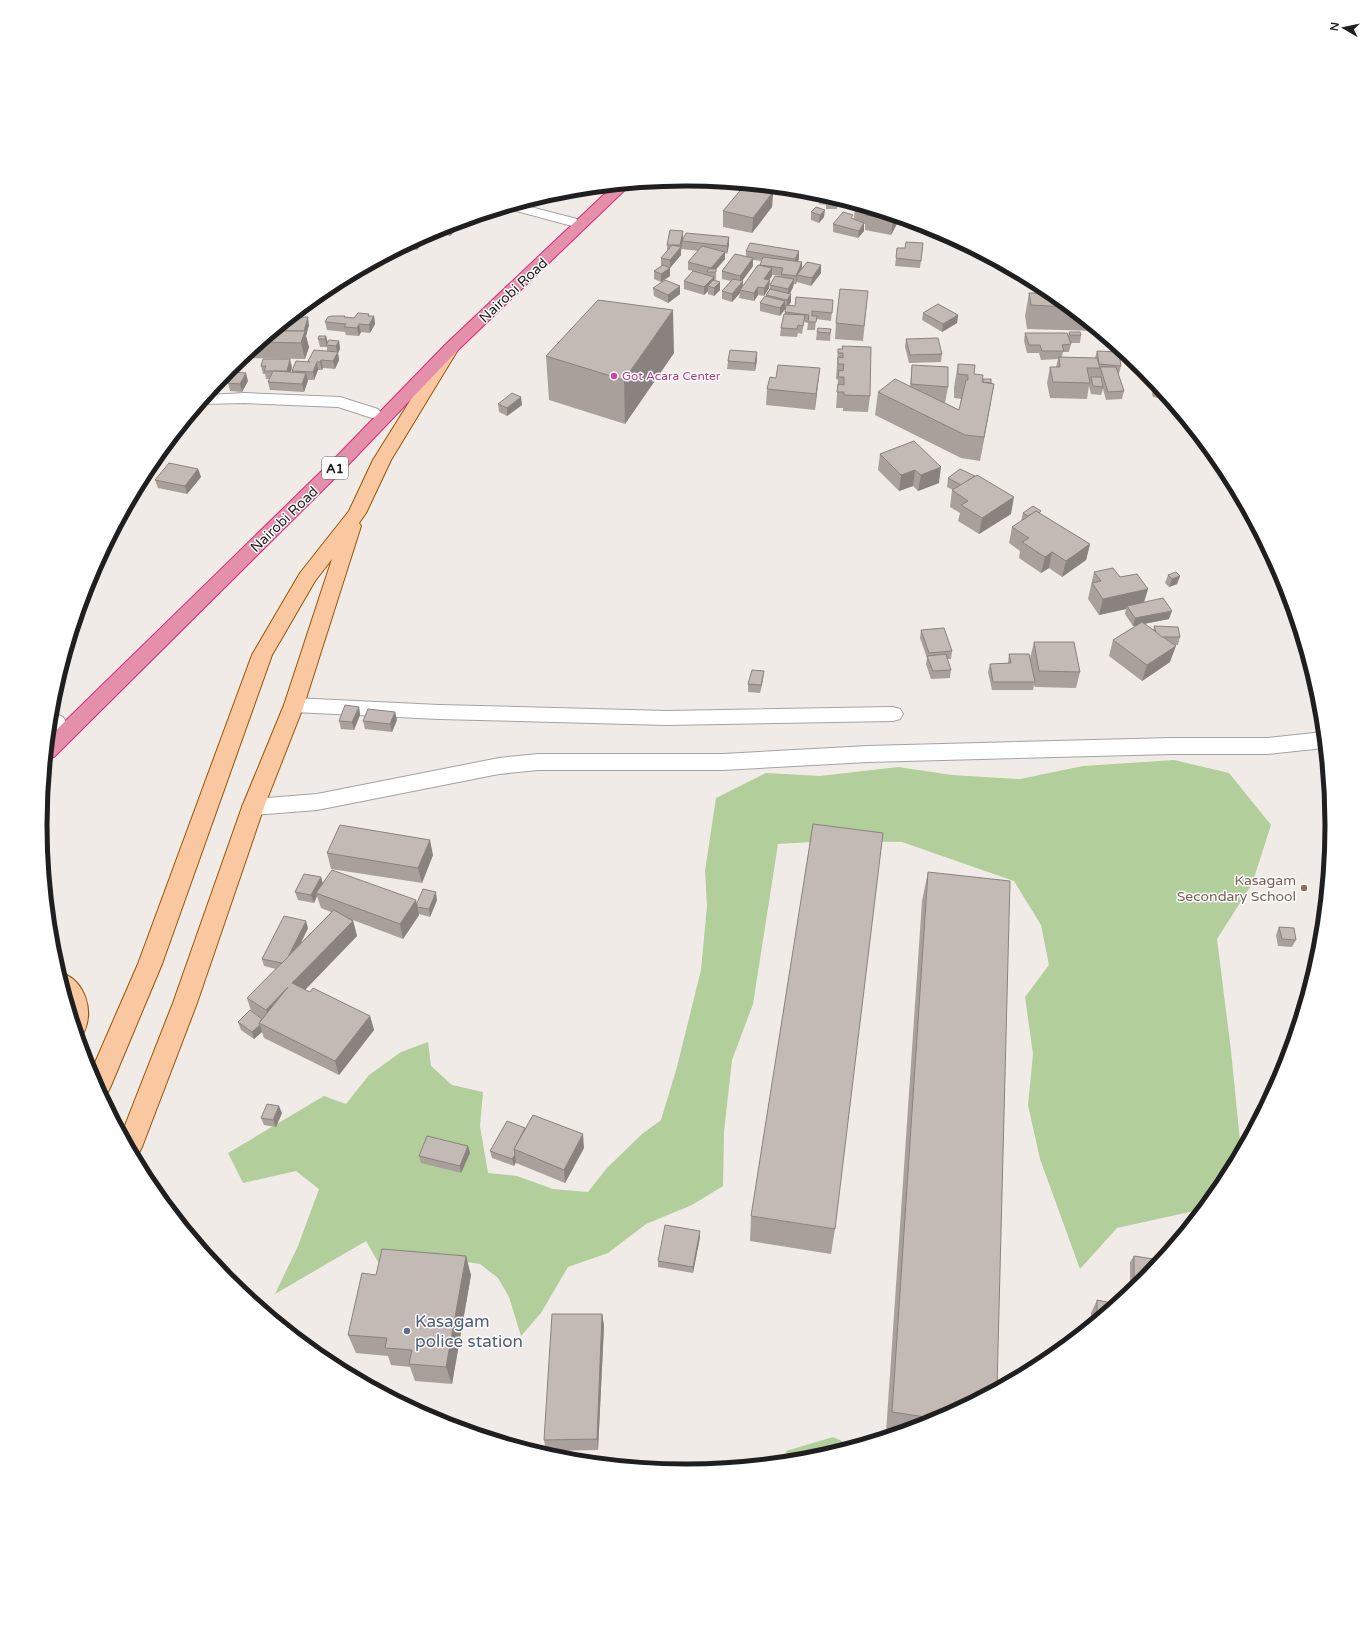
<svg xmlns="http://www.w3.org/2000/svg" width="1372" height="1650" viewBox="0 0 1372 1650" font-family="'Varela Round',sans-serif">
<style>
.forest{fill:#b1ce9b}
.lines{fill:none;stroke-linecap:round;stroke-linejoin:round}
.street-casing{stroke:#a3a3a3;stroke-width:2}
.primary-casing{stroke:#965404;stroke-width:2}
.highway-casing{stroke:#d62a7a;stroke-width:2}
.street{fill:#fff;fill-rule:evenodd}
.primary{fill:#f9c8a1;fill-rule:evenodd}
.highway{fill:#e590aa;fill-rule:evenodd}
.wall{fill:#a9a09c;fill-rule:evenodd}
.shaded-wall{fill:#89827f}
.building{fill:#c4bab5;stroke:#89827f}
.hotel-dot{fill:#d1479c;stroke:#fff;stroke-width:1.5}
.education-dot{fill:#8d6e63;stroke:#fff;stroke-width:1.5}
.service-dot{fill:#5c6f8a;stroke:#fff;stroke-width:1.5}
.labels{text-anchor:middle;stroke-width:3;stroke-linejoin:round;paint-order:stroke}
.far-hotel-label{font-size:12px;fill:#b23c85;stroke:#fff;text-anchor:start}
.shield{fill:#fff;stroke:#626262;stroke-width:1}
.shield-label{font-size:13px;font-weight:bold;fill:#1f1f1f}
.street-label{font-size:14px;fill:#1f1f1f;stroke:#fff}
.education-label{font-size:14px;fill:#785e54;stroke:#fff;text-anchor:end}
.near-service-label{font-size:17px;fill:#4e5e75;stroke:#fff;text-anchor:start}
.rim{fill:none;stroke:#1f1f1f;stroke-width:5}
</style>
<rect width="100%" height="100%" fill="#f0ebe6"/>
<g class="forest">
<path d="M1174,760L1229,773L1271,825L1252,884L1217,939L1231,1051L1241,1151L1223,1184L1203,1209L1117,1228L1080,1269L1040,1159L1028,1105L1033,1054L1025,997L1049,965L1041,925L1014,881L902,842L830,841L778,844L753,1004L732,1060L724,1132L723,1186L692,1205L646,1224L608,1253L568,1267L541,1313L521,1336L509,1297L498,1278L480,1264L427,1256L378,1262L366,1241L275,1294L298,1246L319,1189L296,1171L243,1183L228,1153L324,1096L346,1104L369,1075L401,1052L428,1042L431,1066L452,1085L483,1092L480,1126L488,1173L517,1176L553,1189L588,1192L607,1168L642,1134L661,1120L677,1067L701,970L707,906L705,871L716,798L766,773L820,776L898,767L952,775L1020,779L1083,766Z"/>
<path d="M833,1437L853,1446L812,1459L787,1461L786,1451Z"/>
</g>
<g class="lines">
<defs>
<g id="street">
<path d="M519,204L577,219L579,222L577,225L572,226L505,208Z"/>
<path d="M245,393L340,397L378,409L381,413L378,417L372,418L338,407L245,403L200,404L208,395Z"/>
<path d="M294,698L439,705L667,711L893,707L900,709L903,714L900,719L893,721L667,725L439,719L294,712L287,710L284,705L287,700Z"/>
<path d="M51,712L63,717L66,722L63,727L56,730L50,728Z"/>
<path d="M1323,732L1324,748L1268,754H1172L868,762L723,770H538L499,774L317,810L253,815L245,813L242,807L245,801L253,799L317,794L499,758L538,754H723L868,746L1172,738H1268Z"/>
</g>
<g id="primary">
<path d="M451,343L457,345L459,348L391,460L366,513L359,523L361,526L304,705L264,807L197,1003L142,1147L138,1155L134,1157L122,1133L173,1003L242,807L284,705L332,559L315,581L272,655L162,964L110,1088L106,1096L102,1097L90,1074L138,964L252,655L300,573L349,511L373,460L443,348L445,345Z"/>
<path d="M62,973C85,981 94,1011 84,1032L78,1034L59,974Z"/>
</g>
<path id="highway" d="M630,185L458,350L349,464L54,757L47,759L49,737L337,456L446,344L613,186Z"/>
</defs>
<use href="#street" class="street-casing"/>
<use href="#primary" class="primary-casing"/>
<use href="#highway" class="highway-casing"/>
<use href="#street" class="street"/>
<use href="#primary" class="primary"/>
<use href="#highway" class="highway"/>
</g>
<g class="wall">
<path d="M773,192L772,207L752,233L723,227V211Z"/>
<path d="M821,194L846,202L844,207H837V209H826V205L819,204Z"/>
<path d="M856,205L900,218L891,235L865,230V224H864V231L858,238L833,232V224L854,219L855,206Z"/>
<path d="M816,207L824,217L819,223L811,220V212Z"/>
<path d="M467,219L450,236L433,231L439,228Z"/>
<path d="M424,236V240L417,250L402,248Z"/>
<path d="M729,237V245L727,254L725,253V259L716,269V280H714V281L720,282V290L714,296L708,294V291L704,295L684,289V281L693,271L688,270V262L698,251L682,249V243L681,251V255L670,268V276L661,282L654,279V271L661,266V258L667,251V245L683,239Z"/>
<path d="M923,243L920,268L895,266L896,258L905,248Z"/>
<path d="M746,251L799,259L797,261L802,262V269L821,265V273L811,286L797,282L796,284H794L793,287L790,294H791V302L789,305L795,306L833,300L831,321L816,319L815,330H807L808,323L804,322L802,334L798,333L797,337L780,336L781,328L786,308L785,307V309L780,316L760,311V303L766,296V295L770,290V285L781,277V276L772,275V276L769,280H770L769,288L764,296L758,295L754,301L739,298L740,293L732,302L722,299V291L731,281L722,279V271L746,257ZM753,260L762,261L760,266L743,286V281H742L753,266Z"/>
<path d="M653,288L680,294L668,303L654,296Z"/>
<path d="M1046,289L1097,331L1027,329L1025,316L1029,293H1041Z"/>
<path d="M868,291L863,341L835,339L836,323Z"/>
<path d="M923,313L958,315L957,323L942,332L922,320Z"/>
<path d="M369,314V316H374L375,324L370,333L361,332L359,336L346,335L345,332L327,330L325,322L345,316V318H354Z"/>
<path d="M291,317L309,325L306,336L309,347L305,359L242,358Z"/>
<path d="M831,329L830,341L816,340L817,332Z"/>
<path d="M1069,332L1081,335L1080,343H1070L1071,344L1069,352H1063L1062,357L1095,358L1097,351L1121,366L1119,374H1118L1124,391L1122,399L1106,400L1103,389L1101,395L1091,394L1089,386L1087,399L1050,398L1047,383L1050,367H1056L1058,359L1041,360L1039,353H1027L1024,341L1025,333L1068,335Z"/>
<path d="M326,336L328,343L339,341L340,349L338,353L339,360L335,369L323,368L322,370H318L314,380H307L304,392L270,390L268,382L270,379H266L265,374H263L261,366L292,367L291,372H292V371L308,362V361L327,351V347H320L318,339Z"/>
<path d="M906,339L942,354L941,362L909,363L905,347Z"/>
<path d="M842,346L870,396L868,412L843,411V408H836L838,380L836,379L838,349H842Z"/>
<path d="M674,353L625,424L549,400L546,356Z"/>
<path d="M757,360L755,371L727,369L728,361Z"/>
<path d="M958,364L974,374L982,382H983V379L991,383L994,384L980,461L961,458L875,415L878,392L910,387L912,365L948,387L945,403L943,402L959,410L961,399L954,398V387Z"/>
<path d="M1145,370L1162,392H1161L1160,391L1158,398L1153,397L1152,394L1154,386L1144,375Z"/>
<path d="M776,378L818,384L815,410L766,405L767,389Z"/>
<path d="M248,381L242,392L230,391L228,383Z"/>
<path d="M498,404L522,405L507,416L499,412Z"/>
<path d="M914,441L939,483L918,491L913,486L899,491L878,470L880,454Z"/>
<path d="M198,469L201,477L187,494L158,488L155,480Z"/>
<path d="M960,469L1011,514L979,534L958,521L960,513L950,507L952,490H953L947,487L948,478Z"/>
<path d="M1023,513L1041,514L1090,544L1086,560L1062,577L1049,568L1041,573L1019,558L1020,551L1009,543L1012,527L1021,521Z"/>
<path d="M1094,572L1120,577L1148,589L1144,602L1169,619L1144,624L1153,630L1154,626L1180,637L1178,645H1174L1170,662L1142,681L1109,656L1113,640L1138,625L1133,626L1125,614L1126,609L1099,615L1088,599Z"/>
<path d="M1168,575L1180,576L1177,584L1169,587L1165,583Z"/>
<path d="M921,630L952,651L951,659H947L951,670L950,678L931,679L926,664L927,658L920,638Z"/>
<path d="M1034,642L1080,672L1076,688L1035,687L1034,685L1033,690H992L988,672L990,664L1008,663L1009,654L1031,664L1030,658Z"/>
<path d="M763,679L760,693L748,692V684Z"/>
<path d="M359,707L360,715L354,730L341,729L339,721Z"/>
<path d="M395,712L397,720L392,732L365,729L363,721Z"/>
<path d="M327,853L433,855L422,883L331,869Z"/>
<path d="M928,872L997,1388L933,1422L892,1434L886,1433L922,901Z"/>
<path d="M321,877L323,884L417,903L437,900L430,917L419,914V915L403,939L353,920L357,936L305,990L370,1016L374,1030L339,1075L264,1038L262,1032L254,1039L241,1030L238,1022L251,1011L247,998L276,969L264,966L262,959L308,928L301,943L331,912L321,908L317,896L314,903L298,900L295,892Z"/>
<path d="M1279,927L1296,940L1292,947L1278,946L1276,935Z"/>
<path d="M282,1113L276,1127L264,1125L261,1118Z"/>
<path d="M525,1128L584,1148L565,1183L516,1163V1162L514,1166L492,1158L490,1151Z"/>
<path d="M468,1146L470,1153L461,1173L421,1163L419,1156Z"/>
<path d="M751,1216L835,1229L831,1254L750,1241Z"/>
<path d="M700,1237L693,1273L658,1267V1261Z"/>
<path d="M1134,1256L1143,1282L1133,1290L1130,1289V1262Z"/>
<path d="M376,1275H471L452,1384L415,1381L410,1367L391,1365L388,1356L356,1353L348,1335Z"/>
<path d="M1097,1300L1116,1304L1091,1324V1313Z"/>
<path d="M602,1314L604,1326L598,1450L546,1451L544,1440Z"/>
</g>
<g class="shaded-wall">
<path d="M773,192L772,207L752,233L753,218Z"/>
<path d="M825,210L824,217L819,223L820,215Z"/>
<path d="M894,216L900,218L891,235L893,220Z"/>
<path d="M467,219L450,236L449,225Z"/>
<path d="M864,223V231L858,238L859,231Z"/>
<path d="M683,231V239L681,251V255L670,268V260L680,248Z"/>
<path d="M424,236V240L417,250L416,242L418,239Z"/>
<path d="M729,237V245L727,254V246Z"/>
<path d="M799,251V259L795,267V259Z"/>
<path d="M725,252V259L714,272H711V268Z"/>
<path d="M753,258V266L740,284V276Z"/>
<path d="M802,262V270L797,275L796,284V276Z"/>
<path d="M821,265V273L811,286L812,278Z"/>
<path d="M670,268V276L661,282V274Z"/>
<path d="M772,268V276L764,287V279Z"/>
<path d="M714,277V285L708,286V291L704,295V287Z"/>
<path d="M794,279L793,287L788,297V289Z"/>
<path d="M770,280L769,288L764,296V288Z"/>
<path d="M743,281V289L740,290V293L732,302V294Z"/>
<path d="M720,282V290L714,296V288Z"/>
<path d="M680,286V294L668,303V295Z"/>
<path d="M758,287V295L754,301V293Z"/>
<path d="M791,294V302L787,308V300Z"/>
<path d="M785,301V309L780,316V308Z"/>
<path d="M673,310L674,353L625,424L624,380Z"/>
<path d="M958,315L957,323L942,332L943,324Z"/>
<path d="M374,316L375,324L370,333L369,325Z"/>
<path d="M308,317L309,325L306,336L309,347L305,359L301,343Z"/>
<path d="M359,324L361,332L359,336L357,328Z"/>
<path d="M326,336L328,344L326,345L327,347L325,339Z"/>
<path d="M339,341L340,349L338,353L339,360L335,369L333,361L337,353L336,346Z"/>
<path d="M757,352V360L755,371V363Z"/>
<path d="M290,359L292,367L289,379L287,371Z"/>
<path d="M321,360L323,368L322,370L320,362Z"/>
<path d="M317,362L318,370L314,380L313,372Z"/>
<path d="M820,368L818,384L815,410L816,394Z"/>
<path d="M246,373L248,381L242,392L240,384Z"/>
<path d="M306,373L308,381L304,392L302,384Z"/>
<path d="M994,384L990,407L980,461L984,437Z"/>
<path d="M521,397L522,405L507,416V408Z"/>
<path d="M941,467L939,483L918,491L921,475Z"/>
<path d="M198,469L201,477L187,494L185,486Z"/>
<path d="M915,470L913,486L899,491L901,475Z"/>
<path d="M1014,497L1011,514L979,534L982,518Z"/>
<path d="M1090,544L1086,560L1062,577L1066,561Z"/>
<path d="M1052,552L1049,568L1041,573L1045,557Z"/>
<path d="M1180,576L1177,584L1169,587L1172,579Z"/>
<path d="M1148,589L1143,605L1127,606L1126,609L1099,615L1103,599Z"/>
<path d="M1172,611L1169,619L1133,626L1135,618Z"/>
<path d="M1176,646L1170,662L1142,681L1147,665Z"/>
<path d="M764,671L763,679L760,693L761,685Z"/>
<path d="M359,707L360,715L354,730L352,722Z"/>
<path d="M395,712L397,720L392,732L390,724Z"/>
<path d="M430,840L433,855L422,883L418,868Z"/>
<path d="M321,877L323,885L316,893L317,896L314,903L311,895Z"/>
<path d="M436,892L437,900L430,917L429,909Z"/>
<path d="M416,900L419,915L403,939L400,924Z"/>
<path d="M306,921L308,928L287,971L284,963Z"/>
<path d="M353,921L357,936L297,998L292,983Z"/>
<path d="M288,987L271,1025L266,1010Z"/>
<path d="M370,1016L374,1030L339,1075L335,1061Z"/>
<path d="M260,1025L262,1032L254,1039L252,1032Z"/>
<path d="M279,1106L282,1113L276,1127L273,1120Z"/>
<path d="M583,1134L584,1148L565,1183L564,1170Z"/>
<path d="M468,1146L470,1153L461,1173L460,1166Z"/>
<path d="M515,1155L516,1162L514,1166L512,1159Z"/>
<path d="M700,1231V1237L693,1273V1267Z"/>
<path d="M466,1256L471,1275L452,1384L446,1367Z"/>
<path d="M602,1314L604,1326L598,1450L597,1439Z"/>
</g>
<g class="building">
<path d="M744,186L773,192L753,218L723,211Z"/>
<path d="M821,194L838,199L837,202L826,201L827,197L820,196Z"/>
<path d="M856,205L894,216L893,220L866,215L869,209L855,206Z"/>
<path d="M816,207L825,210L820,215L811,212Z"/>
<path d="M843,212L853,215L851,218L864,223L859,231L833,224Z"/>
<path d="M670,230L683,231L680,245H667Z"/>
<path d="M686,233L729,237L727,246L682,241Z"/>
<path d="M906,242L923,243L921,261L896,258L897,248H905Z"/>
<path d="M750,243L799,251L795,259L746,251Z"/>
<path d="M672,245L681,247L670,260L661,258Z"/>
<path d="M702,246L725,252L711,268L688,262Z"/>
<path d="M735,254L753,258L740,276L722,271Z"/>
<path d="M763,257L802,262L796,276L781,274L783,268L760,265Z"/>
<path d="M807,262L821,265L812,278L797,275Z"/>
<path d="M663,265L670,268L661,274L654,271Z"/>
<path d="M758,265L772,268L764,279L770,280L764,288L758,287L754,293L740,290Z"/>
<path d="M708,269H716V272H707Z"/>
<path d="M693,271L714,277L704,287L684,281Z"/>
<path d="M775,276L794,279L788,289L770,285Z"/>
<path d="M733,279L743,281L732,294L722,291Z"/>
<path d="M665,280L680,286L668,295L653,288Z"/>
<path d="M713,280L720,282L714,288L708,286Z"/>
<path d="M770,289L791,294L787,300L766,295Z"/>
<path d="M840,289L868,291L864,326L836,323Z"/>
<path d="M1046,289L1068,307L1031,305L1029,293H1041Z"/>
<path d="M765,296L785,301L780,308L760,303Z"/>
<path d="M796,297L833,300L832,313L812,311V316H817L816,322H808L809,315L785,312L786,305L795,306Z"/>
<path d="M598,300L673,310L624,380L546,356Z"/>
<path d="M938,304L958,315L943,324L923,313Z"/>
<path d="M358,313L369,314L368,316H374L369,325L359,324L357,328L344,327L346,324L325,322L328,317L332,316H345L344,317L354,318Z"/>
<path d="M784,314L805,315L803,326L798,325L797,329L781,328Z"/>
<path d="M291,317H308L304,331H277L278,328Z"/>
<path d="M818,328L831,329L830,333L817,332Z"/>
<path d="M275,331H305L301,343L261,342Z"/>
<path d="M1069,332H1080L1081,335H1070Z"/>
<path d="M1025,333H1067L1071,344L1062,345L1064,351H1042L1040,345H1029Z"/>
<path d="M319,336H326L325,339H318Z"/>
<path d="M938,338L942,354L910,355L906,339Z"/>
<path d="M329,340L339,341L336,346L326,345Z"/>
<path d="M842,346L871,347L870,396L844,395V392H837L838,384L844,385V377H838L839,370L843,371L844,364H838V357L843,358V353H838V349H843Z"/>
<path d="M314,350L338,352L333,361L321,360L320,362H317L313,372L292,371L296,361L310,362L308,361Z"/>
<path d="M730,350L757,352L755,363L728,361Z"/>
<path d="M1097,351L1119,352L1121,366L1099,364Z"/>
<path d="M1059,357L1097,358L1100,368H1087L1090,383L1053,382L1050,367H1060Z"/>
<path d="M263,359H290L287,371H264L266,366H261Z"/>
<path d="M958,364L975,365L974,374L983,375L982,382L994,384L984,437L965,435L878,392L895,379L959,410L966,380H968V375L958,374Z"/>
<path d="M778,365L820,368L816,394L767,389L770,377L776,378Z"/>
<path d="M912,365L948,367V387L911,384Z"/>
<path d="M1100,367H1116L1124,391L1108,392Z"/>
<path d="M273,371L306,373L302,384L268,382Z"/>
<path d="M234,372L246,373L240,384L228,383Z"/>
<path d="M1091,377H1101L1103,387L1093,386Z"/>
<path d="M983,379H991V383L983,382Z"/>
<path d="M1154,386H1157L1160,390L1155,389Z"/>
<path d="M512,393L521,397L507,408L498,404Z"/>
<path d="M914,441L941,467L921,475L915,470L901,475L880,454Z"/>
<path d="M169,463L198,469L185,486L155,480Z"/>
<path d="M960,469L975,476L961,485L948,478Z"/>
<path d="M977,475L1014,497L982,518L961,505L968,501L952,490Z"/>
<path d="M1033,506L1041,511L1039,513L1036,511L1028,516L1023,513Z"/>
<path d="M1036,511L1090,544L1066,561L1052,552L1045,557L1022,542L1029,538L1012,527Z"/>
<path d="M1113,568L1120,577L1137,574L1148,589L1103,599L1092,583L1101,581L1094,572Z"/>
<path d="M1176,572L1180,576L1172,579L1168,575Z"/>
<path d="M1163,598L1172,611L1135,618L1127,606Z"/>
<path d="M1142,622L1176,646L1147,665L1113,640Z"/>
<path d="M1154,626L1178,627L1180,637H1162L1156,632Z"/>
<path d="M944,628L952,651L929,653L921,630Z"/>
<path d="M1034,642H1074L1080,672L1039,671Z"/>
<path d="M946,654L951,670L933,671L927,656Z"/>
<path d="M1009,654H1029L1035,682H993L990,664L1011,663Z"/>
<path d="M752,670L764,671L761,685L748,684Z"/>
<path d="M345,705L359,707L352,722L339,721Z"/>
<path d="M368,709L395,712L390,724L363,721Z"/>
<path d="M813,824L883,833L835,1229L751,1216Z"/>
<path d="M340,825L430,840L418,868L327,853Z"/>
<path d="M332,870L416,900L400,924L316,893Z"/>
<path d="M928,872L1010,881L997,1388L939,1419L892,1412Z"/>
<path d="M304,874L321,877L311,895L295,892Z"/>
<path d="M423,889L436,892L429,909L417,907V903Z"/>
<path d="M334,910L353,921L292,983L310,992L313,988L370,1016L335,1061L259,1023L288,987L266,1010L247,998Z"/>
<path d="M284,916L306,921L288,957L282,963L262,959Z"/>
<path d="M1279,927L1294,928L1296,940L1282,939Z"/>
<path d="M250,1010L262,1019L259,1023L260,1025L252,1032L238,1022Z"/>
<path d="M267,1104L279,1106L273,1120L261,1118Z"/>
<path d="M533,1115L583,1134L564,1170L514,1149Z"/>
<path d="M507,1121L525,1128L514,1149L515,1155L512,1159L490,1151Z"/>
<path d="M427,1136L468,1146L460,1166L419,1156Z"/>
<path d="M665,1225L700,1231L693,1267L658,1261Z"/>
<path d="M382,1249L466,1256L446,1367L409,1364L412,1350L385,1348L387,1338L348,1335L362,1273L376,1275Z"/>
<path d="M1134,1256L1154,1259V1268L1143,1282L1140,1284L1134,1283Z"/>
<path d="M1097,1300L1116,1304L1097,1319Z"/>
<path d="M552,1314H602L597,1439L544,1440Z"/>
</g>
<circle class="hotel-dot" cx="614" cy="376" r="4"/>
<circle class="education-dot" cx="1304" cy="888" r="4"/>
<circle class="service-dot" cx="407" cy="1331" r="4"/>
<g class="labels">
<g class="far-hotel-label">
<text x="622" y="380">Got Acara Center</text>
</g>
<rect class="shield" x="322" y="457" width="26" height="22" rx="3"/>
<g class="shield-label">
<text x="335" y="473">A1</text>
</g>
<g class="street-label">
<text transform="translate(513 290) rotate(-43)" y="5">Nairobi Road</text>
<text transform="translate(284 519) rotate(-44)" y="5">Nairobi Road</text>
</g>
<g class="education-label">
<text x="1296" y="885">Kasagam<tspan x="1296" dy="16">Secondary School</tspan></text>
</g>
<g class="near-service-label">
<text x="415" y="1327">Kasagam<tspan x="415" dy="20">police station</tspan></text>
</g>
</g>
<path d="M0 0H1372V1650H0ZM47 825a639 639 0 1 1 1278 0a639 639 0 1 1-1278 0Z" fill="#fff" fill-rule="evenodd"/>
<path class="rim" d="M47 825a639 639 0 1 1 1278 0a639 639 0 1 1-1278 0Z"/>
<g transform="translate(1344 28) rotate(279)" stroke="#ffffff" stroke-width="3" paint-order="stroke">
<path d="M0-3L7 15L0 10L-7 15Z" fill="#1f1f1f"/>
<text y="-6" font-size="11" font-weight="bold" text-anchor="middle" fill="#1f1f1f">N</text>
</g>
</svg>
